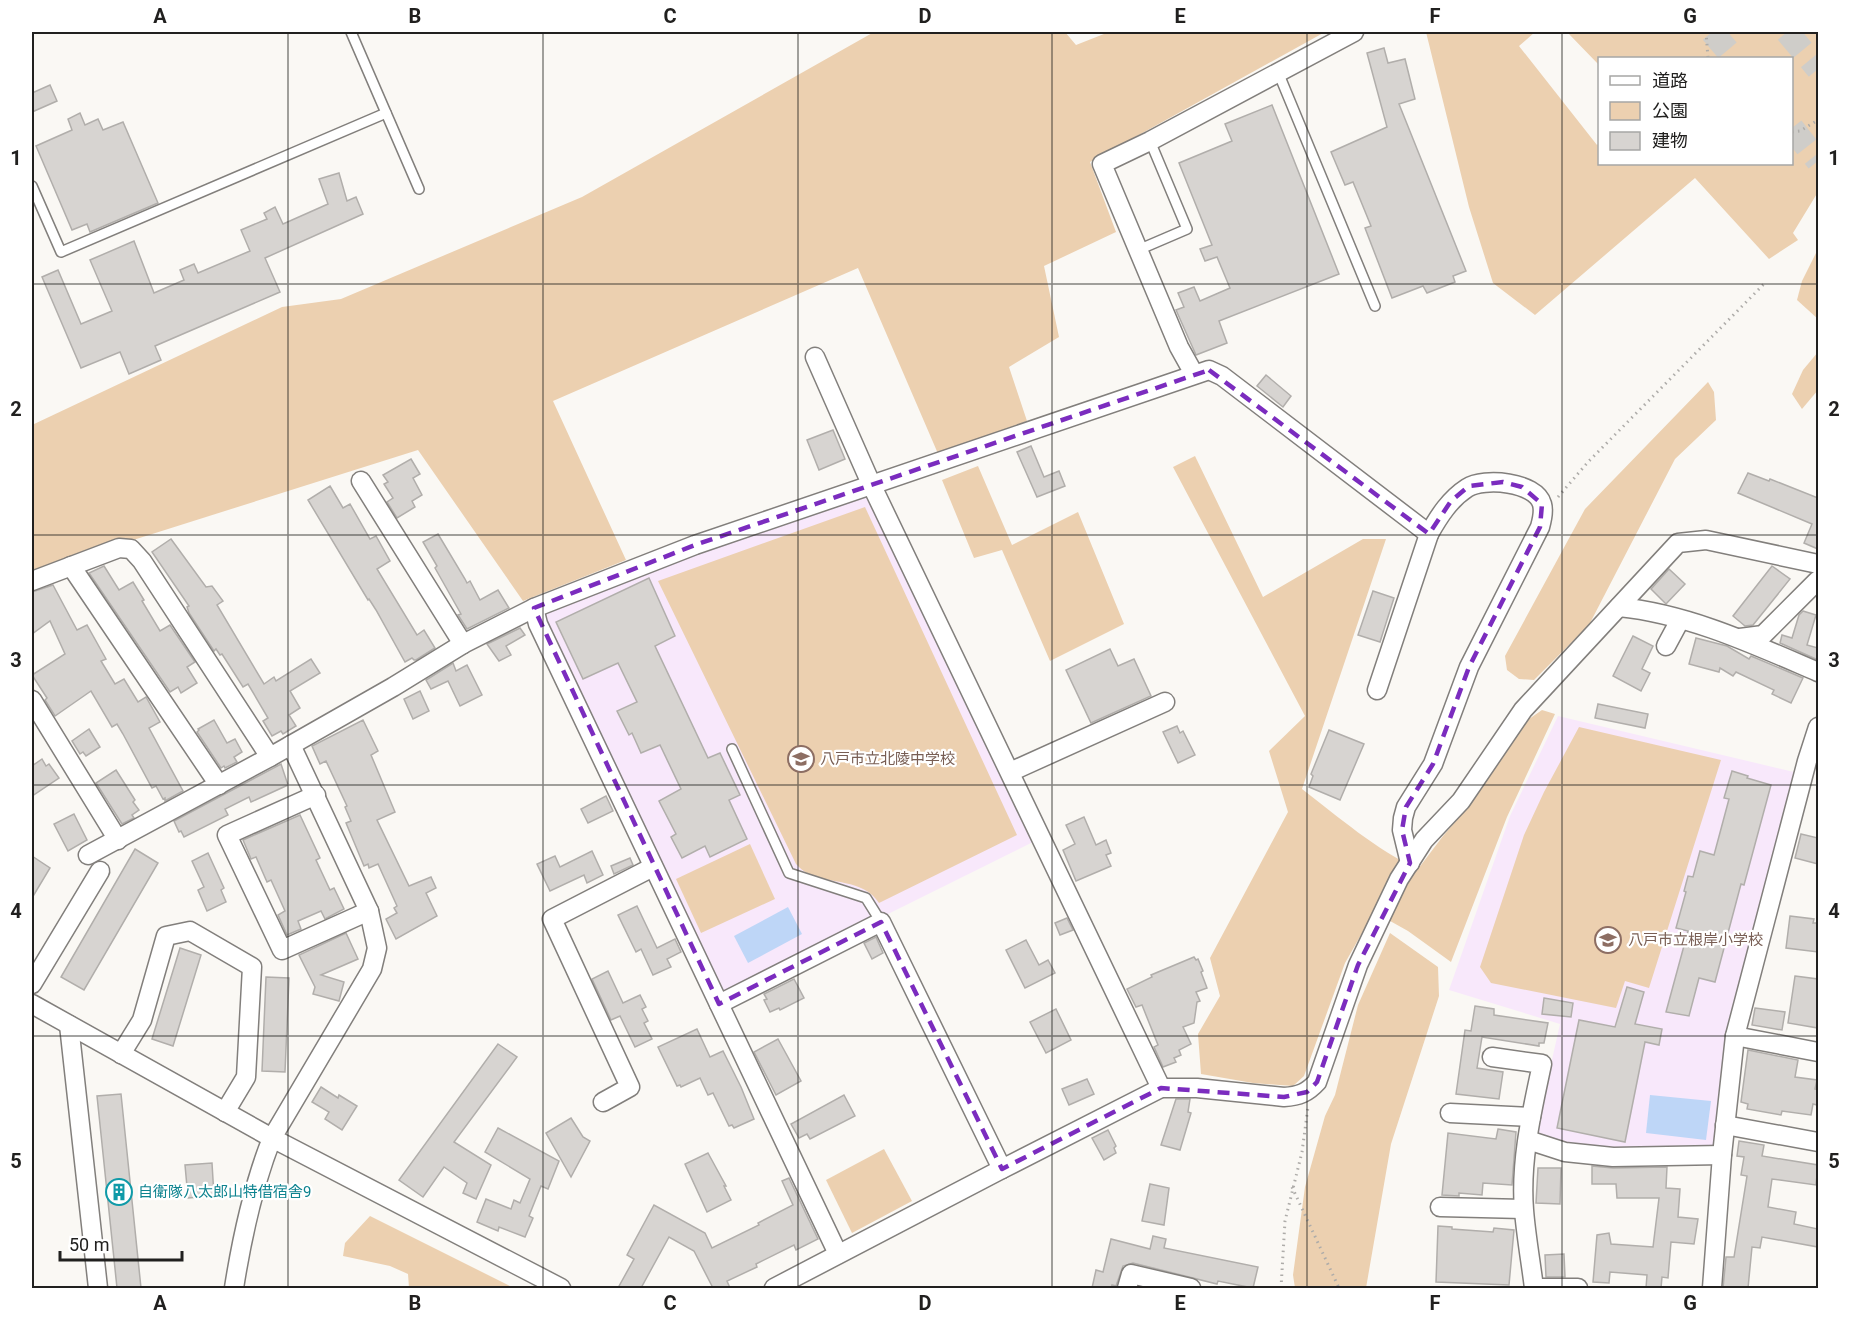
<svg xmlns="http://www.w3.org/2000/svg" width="1850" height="1320" viewBox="0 0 1850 1320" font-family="Roboto,'Noto Sans JP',sans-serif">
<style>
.education{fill:#f8e8fb}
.green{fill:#ecd0b0}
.water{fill:#bed6f7}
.building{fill:#d7d4d1;stroke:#b1aeab;stroke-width:1.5}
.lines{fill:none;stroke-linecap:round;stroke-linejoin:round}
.secondary-tunnel{stroke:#cfcdc9;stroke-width:24;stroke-dasharray:24 12;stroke-linecap:butt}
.lane-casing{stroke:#827f7c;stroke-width:12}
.street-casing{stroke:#827f7c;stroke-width:21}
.path{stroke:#aeaca9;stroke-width:3;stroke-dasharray:1.5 4.5;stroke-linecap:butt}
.lane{stroke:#fff;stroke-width:9}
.street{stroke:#fff;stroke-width:18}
.marked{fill:none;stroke:#7b2cbf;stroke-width:4.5;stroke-dasharray:12 8;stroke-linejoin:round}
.grid{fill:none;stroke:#21201f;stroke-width:1.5;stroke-opacity:0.55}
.labels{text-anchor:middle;stroke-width:4.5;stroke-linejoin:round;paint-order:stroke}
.education-label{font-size:15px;fill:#785e54;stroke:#fff;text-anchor:start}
.culture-label{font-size:15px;fill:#0d838f;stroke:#fff;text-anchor:start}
.neatline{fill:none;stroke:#21201f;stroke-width:2}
.grid-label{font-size:20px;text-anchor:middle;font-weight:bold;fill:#21201f}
</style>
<rect width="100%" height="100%" fill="#faf8f4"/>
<g class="education">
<path d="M865,493L872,496L1035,841L727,994L719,991L541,610Z"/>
<path d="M1558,716L1794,772L1727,1028L1714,1146L1605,1149L1557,1143L1536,1131L1560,1024L1449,990L1510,816Z"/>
</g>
<g class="green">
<path d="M874,32H1065L1076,45L1109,32H1325L1090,162L1116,232L1044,266L1059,337L1009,367L1027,421L939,456L858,268L553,401L626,560L523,601L418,450L32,572V425L282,307L341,299L582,197Z"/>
<path d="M1426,32H1535L1519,46L1597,145L1599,143L1600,164H1792V58H1600L1599,65L1567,32H1818V192L1793,233L1798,240L1769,259L1695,178L1535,315L1493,283L1469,207Z"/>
<path d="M1818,249V319L1797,300L1802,281Z"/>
<path d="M1818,352V390L1802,409L1792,394L1803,370Z"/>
<path d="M1708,382L1714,392L1716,420L1675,459L1589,625L1534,680L1519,679L1507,670L1505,656L1585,509Z"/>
<path d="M1195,456L1263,597L1363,539H1386L1302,789C1340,818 1375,849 1418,869L1443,836L1468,807L1522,724L1542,710L1555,714L1507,817L1451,962L1408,931L1374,912L1345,963L1304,1076L1293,1086L1253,1083L1201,1074L1198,1034L1220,996L1210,958L1288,812L1269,751L1305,716L1173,467Z"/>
<path d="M978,466L1012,545L1078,512L1124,624L1050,661L1002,550L974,558L942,480Z"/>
<path d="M865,507L1017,835L879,903C863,878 830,885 807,873C803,871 799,867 796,864L658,581Z"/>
<path d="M1579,727L1721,760L1649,988L1625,981L1616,1008L1491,983L1480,967L1524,835L1544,792Z"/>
<path d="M750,844L775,899L701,933L676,879Z"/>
<path d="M1390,933L1438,967L1439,996L1391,1144L1366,1288H1295L1293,1275L1305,1187L1325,1116L1335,1095L1358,1005Z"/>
<path d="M884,1149L912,1201L852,1233L826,1180Z"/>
<path d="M370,1216L514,1288H409L408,1274L390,1266L343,1256L345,1243Z"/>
</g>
<g class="water">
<path d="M788,907L802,934L748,963L734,936Z"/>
<path d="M1650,1095L1711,1101L1706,1140L1646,1133Z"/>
</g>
<g class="building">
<path d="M1384,48L1388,63L1405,59L1415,99L1399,104L1466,271L1453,276L1455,282L1427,293L1423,286L1392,298L1365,228L1371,226L1353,182L1345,185L1331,152L1387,127L1367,53Z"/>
<path d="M50,85L57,101L32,112V93Z"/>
<path d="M1272,105L1339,274L1219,321L1227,343L1196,355L1176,310L1184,307L1178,293L1194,287L1200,301L1230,288L1217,257L1205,261L1200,249L1212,245L1179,163L1232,141L1225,124Z"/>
<path d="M80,113L85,125L98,119L103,130L123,122L158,203L90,232L87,224L72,230L36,146L72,130L68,119Z"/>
<path d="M339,173L347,201L356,197L363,214L265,258L280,292L155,346L161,360L129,374L120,352L81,368L42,277L58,270L81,324L112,311L90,260L134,241L154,293L184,280L180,270L194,264L198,273L250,251L241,230L267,219L264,213L275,207L283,224L328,204L319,179Z"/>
<path d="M1266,375L1291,396L1283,407L1257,386Z"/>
<path d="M833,430L845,459L819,470L807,440Z"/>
<path d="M1031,446L1044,477L1059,471L1065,486L1037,497L1017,452Z"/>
<path d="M411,459L420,474L413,478L422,495L412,501L415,507L397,518L387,502L393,498L384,484L388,482L383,475Z"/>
<path d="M1748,473L1769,481L1770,479L1818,498V549L1804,543L1812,524L1738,493Z"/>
<path d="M330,486L343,508L350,504L370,539L376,536L390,561L377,569L417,635L424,630L435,648L416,660H414L412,658L405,662L376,610L369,599L368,600L308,500Z"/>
<path d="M438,534L465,579L467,583L470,581L480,600L498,590L509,608L467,629L458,615L461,614L435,568L437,566L423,542Z"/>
<path d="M171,539L206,587L212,586L223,601L217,605L264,684L274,677L276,681L311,659L320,673L290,691L300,708L289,715L296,726L283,734L281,731L272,736L263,721L268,718L248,684L243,687L222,654L220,655L216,649L214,651L189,613L187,607L189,606L152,552Z"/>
<path d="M104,566L119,590L133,582L144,600L142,601L160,631L170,625L195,662L187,667L197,683L181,693L178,687L170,692L89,573Z"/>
<path d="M1772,566L1790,579L1753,625L1745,626L1733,616Z"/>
<path d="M1669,569L1685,584L1666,604L1651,589Z"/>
<path d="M649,578L675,636L655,646L708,758L720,753L740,795L729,800L747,839L710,857L705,846L682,858L671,837L676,834L659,801L681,789L660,745L641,753L632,733L629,735L617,711L637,702L618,663L583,679L556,622Z"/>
<path d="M53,585L77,630L87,625L106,659L101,661L115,684L124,679L138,702L146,697L160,722L149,728L183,791L165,801V798L163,799L156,786L152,788L123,734L117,724L112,727L91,691L55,716L45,700L47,698L32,675L65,654L50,621L32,634V592Z"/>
<path d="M1373,591L1394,598L1380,642L1358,635Z"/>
<path d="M1803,611L1816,615L1807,645L1818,648V660L1780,643L1782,635L1792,638L1799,615Z"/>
<path d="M520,628L525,635L506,646L511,655L499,661L487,644Z"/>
<path d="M1633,636L1653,646L1642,669L1650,673L1641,691L1613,676Z"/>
<path d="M1696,638L1727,646L1749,659L1751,656L1803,678L1791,703L1772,694L1774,690L1736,672L1733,676L1720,668L1719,672L1689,664Z"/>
<path d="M1110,649L1118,666L1134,659L1151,696L1091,723L1066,670Z"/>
<path d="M453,663L456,671L467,665L482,695L460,706L448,681L431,689L426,680Z"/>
<path d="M420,691L429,711L413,719L404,699Z"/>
<path d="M1598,704L1648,714L1645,728L1595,718Z"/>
<path d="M214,720L227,743L235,739L242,752L234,757L237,762L225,768L224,766L221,768L197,732L199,730L198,729Z"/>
<path d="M363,720L378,751L371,755L395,812L377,820L409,886L431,877L436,888L426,893L437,916L396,939L386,919L397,913L394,908L397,906L378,864L369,868L368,864L364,866L346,823L351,821L345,807L347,806L326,761L320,764L312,746Z"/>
<path d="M1177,726L1180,733L1183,731L1195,755L1178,763L1163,732Z"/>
<path d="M89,729L100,747L86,756L83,752L80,754L72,741Z"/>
<path d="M1329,730L1364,744L1340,800L1309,787L1313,776L1311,774Z"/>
<path d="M42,759L46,766L49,764L59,778L32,796V766Z"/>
<path d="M281,764L288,785L251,802L249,797L225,809L228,815L184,837L181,831L179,832L174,821Z"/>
<path d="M116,770L135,800L133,802L139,810L132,815L134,818L122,824L96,783Z"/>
<path d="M1732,771L1748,776L1747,778L1771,785L1744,885L1741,884L1715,982L1699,978L1689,1016L1666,1012L1688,931L1676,928L1686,892L1684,891L1688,876L1693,877L1700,851L1714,855L1729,799L1724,798Z"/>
<path d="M606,796L613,811L588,823L581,809Z"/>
<path d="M74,814L87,840L68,851L54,824Z"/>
<path d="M300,815L320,858L316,860L330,890L334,888L344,909L325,919L321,911L298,921L301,929L287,935L278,915L285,911L271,880L267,882L256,857L251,859L243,840Z"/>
<path d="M1084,817L1096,845L1106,840L1111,853L1106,855L1111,866L1076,881L1063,850L1075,844L1066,825Z"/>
<path d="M1801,834L1818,838V864L1795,858Z"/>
<path d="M135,849L158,863L84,990L61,977Z"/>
<path d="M592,851L603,875L587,883L584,875L550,891L537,864L555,856L560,867Z"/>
<path d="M208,853L224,888L221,890L226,902L207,911L198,890L204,887L192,861Z"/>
<path d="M32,856L50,868L32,898Z"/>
<path d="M630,858L633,865L614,874L611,866Z"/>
<path d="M637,906L657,948L675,939L681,952L667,959L671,967L653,975L641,949L636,952L618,915Z"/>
<path d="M1790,916L1814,919L1813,923H1818V952L1786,948Z"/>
<path d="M1067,918L1073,930L1060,935L1055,923Z"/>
<path d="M346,933L358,959L321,975L344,982L339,1001L313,994L315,987L299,955Z"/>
<path d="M876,937L883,953L872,959L864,943Z"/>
<path d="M1026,940L1039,965L1048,960L1055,973L1025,988L1006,950Z"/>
<path d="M180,948L201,955L173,1046L152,1039Z"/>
<path d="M1194,957L1196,960L1198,959L1203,971L1201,972L1207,988L1196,992L1200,1001L1197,1002L1194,1023L1183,1027L1191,1044L1179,1050L1181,1055L1174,1058L1176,1062L1163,1067L1154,1047L1158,1045L1142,1005L1136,1007L1127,989L1152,977L1151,975Z"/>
<path d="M608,971L623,1003L640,995L646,1007L642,1009L648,1021L644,1023L652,1039L635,1047L620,1016L611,1020L592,979Z"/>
<path d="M1795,976L1818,979V1028L1788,1023Z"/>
<path d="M266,977L289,978L285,1072L262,1071Z"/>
<path d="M794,979L804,998L780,1010L779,1008L770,1012L764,1000L767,999L764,994Z"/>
<path d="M1627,987L1644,992L1635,1024L1662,1029L1659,1045L1645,1042L1625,1142L1557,1128L1579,1020L1615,1027Z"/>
<path d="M1544,998L1573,1003L1571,1017L1542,1014Z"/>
<path d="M1475,1006L1494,1009V1015L1548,1023L1544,1043H1539V1046L1482,1037L1477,1068L1503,1072L1499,1099L1456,1094L1465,1030L1471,1031Z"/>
<path d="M1755,1008L1785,1012L1782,1030L1752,1025Z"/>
<path d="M1056,1009L1071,1040L1046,1053L1030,1022Z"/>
<path d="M697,1029L710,1057L723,1051L741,1087L754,1119L734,1128L732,1125L729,1126L713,1093L708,1095L700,1078L681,1087L680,1085L677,1086L658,1047Z"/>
<path d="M778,1039L801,1081L776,1095L754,1052Z"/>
<path d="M498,1044L517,1057L454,1142L491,1165L476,1199L463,1193L467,1183L444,1167L423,1197L399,1180Z"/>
<path d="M1748,1050L1798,1060L1795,1077L1817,1080L1815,1089L1818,1090V1098L1817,1105L1813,1104L1811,1115L1782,1111L1781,1115L1747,1109L1748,1104L1741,1102Z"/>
<path d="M1087,1079L1094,1094L1069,1105L1062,1089Z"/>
<path d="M321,1087L338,1098L339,1095L357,1106L342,1130L325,1119L329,1112L312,1102Z"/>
<path d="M121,1094L141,1288H117L97,1096Z"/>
<path d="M844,1095L855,1116L810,1139L807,1134L799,1138L791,1124Z"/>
<path d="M1176,1099H1190L1188,1112L1191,1113L1180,1150L1161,1145Z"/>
<path d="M571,1118L583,1137L590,1141L571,1177L546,1133Z"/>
<path d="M498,1128L559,1161L548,1189L541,1186L529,1216L533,1218L525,1237L499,1227L498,1231L477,1222L486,1199L511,1209L514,1200L520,1203L530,1179L485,1152Z"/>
<path d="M1498,1129L1516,1132L1512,1185L1483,1183L1482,1195L1459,1193V1196L1442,1195L1448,1133L1496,1139Z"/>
<path d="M1108,1130L1116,1146L1114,1148L1116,1153L1104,1160L1092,1138Z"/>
<path d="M1739,1141L1764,1145L1762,1156L1818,1165L1816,1185L1772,1179L1768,1207L1796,1212L1794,1224L1818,1229V1247L1762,1237L1760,1248L1752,1247L1748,1288H1723L1726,1257H1734L1747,1176L1741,1175L1744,1157L1737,1156Z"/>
<path d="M708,1153L726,1186H724L731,1200L707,1212L685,1164Z"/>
<path d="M212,1163L214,1196L188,1198L185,1165Z"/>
<path d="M1592,1166L1613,1168L1667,1167L1666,1188L1680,1189L1678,1217L1698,1219L1694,1244L1671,1242L1668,1278L1662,1277L1661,1288H1646L1647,1275L1610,1272L1609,1283L1593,1282L1597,1235L1609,1233L1611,1244L1653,1247L1659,1198H1617L1616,1184H1592Z"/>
<path d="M1538,1168H1561L1560,1204L1536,1203Z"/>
<path d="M789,1178L818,1239L796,1250L794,1245L756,1264L757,1267L727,1281L730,1288H713L694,1251L669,1237L641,1288H618L634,1259L627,1255L654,1205L705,1233L712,1248L759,1225L758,1223L793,1205L782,1181Z"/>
<path d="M1150,1184L1169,1188L1164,1225L1142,1221Z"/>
<path d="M1438,1226L1452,1227V1229L1493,1232L1494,1228L1514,1230L1509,1285L1436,1282Z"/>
<path d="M1153,1236L1166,1239L1164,1248L1258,1267L1253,1288L1218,1281L1217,1284L1133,1263L1123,1266L1116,1286L1112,1285L1111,1288H1092L1096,1270L1103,1272L1111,1239L1150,1249Z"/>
<path d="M1564,1254L1565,1277H1546L1545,1255Z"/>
</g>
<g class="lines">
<g class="secondary-tunnel">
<path d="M1712,32L1734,58"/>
<path d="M1787,32L1818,69"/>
<path d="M1792,128L1818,161"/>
</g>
<defs>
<g id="lane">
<path d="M351,32L419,189"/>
<path d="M1278,72L1375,306"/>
<path d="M32,186L61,252L386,113"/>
<path d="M1138,250L1187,229L1150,141"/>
<path d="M732,749L789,873L866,898L881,922"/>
</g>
<g id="street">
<path d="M815,357L872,486L1161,1088"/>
<path d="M1194,374L1179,347L1102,164L1150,141L1354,32"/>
<path d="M361,481L463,644"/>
<path d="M71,566L219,785"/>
<path d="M32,581L119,548L131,549L142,561L270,757"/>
<path d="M1619,607C1689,614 1755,645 1818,672"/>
<path d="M534,608L538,624L838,1254"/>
<path d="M1740,638L1763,635L1818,580"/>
<path d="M1666,646L1680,620"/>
<path d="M1377,690L1429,534C1439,516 1450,499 1467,488C1484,477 1536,482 1542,504C1544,511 1542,520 1540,527L1469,667L1433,764L1406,807L1403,818L1402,830L1410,863"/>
<path d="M32,700L118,840"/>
<path d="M291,745L369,911L377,948L372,969L272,1138L561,1288"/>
<path d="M1010,772L1165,702"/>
<path d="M316,795L227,835L282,950L369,911"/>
<path d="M88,855L270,757L393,687L463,644L534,608L695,545L1209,370L1222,376L1429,534"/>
<path d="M32,984L100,871"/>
<path d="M32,1004L272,1138C253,1186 242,1237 234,1288"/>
<path d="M719,1004L881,922L1002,1169"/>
<path d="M69,1025L98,1288"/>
<path d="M1735,1036L1818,1052"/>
<path d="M121,1054L142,1020L166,936L190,931L252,967L246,1077L225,1112"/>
<path d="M1492,1057L1542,1064C1532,1111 1520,1161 1524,1210C1526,1236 1531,1263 1534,1288H1578"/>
<path d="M603,1102L630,1087L552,919L653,867"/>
<path d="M1450,1113L1531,1117"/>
<path d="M1725,1125L1818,1142"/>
<path d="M1528,1140L1565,1152L1613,1157L1722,1155"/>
<path d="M1440,1207L1523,1209"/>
<path d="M774,1288L1002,1169L1161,1088H1197L1284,1097C1299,1096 1307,1093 1317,1082L1358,965L1399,879L1424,840L1461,801L1523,710L1678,543L1706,540L1818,564"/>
<path d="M1127,1288L1131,1274L1191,1288"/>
<path d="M1712,1288L1722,1155L1735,1036L1807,761L1818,727"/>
</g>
</defs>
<use href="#lane" class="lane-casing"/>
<use href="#street" class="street-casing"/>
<g class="path">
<path d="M1706,32L1708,58"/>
<path d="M1816,32H1818"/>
<path d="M1792,132L1800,131L1818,120"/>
<path d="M1558,497L1588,462L1765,283"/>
<path d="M1292,1187L1339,1288"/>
<path d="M1281,1288L1285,1221L1302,1152L1308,1107"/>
</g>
<use href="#lane" class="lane"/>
<use href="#street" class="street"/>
</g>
<path class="marked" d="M1209,370L1429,534L1451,501L1469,486L1503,482L1522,487L1542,504L1540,527L1469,667L1433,764L1406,807L1402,830L1410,863L1358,965L1317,1082L1307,1092L1284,1097L1161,1088L1002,1169L881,922L719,1004L534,608L695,545Z"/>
<path class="grid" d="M288,32V1288M543,32V1288M798,32V1288M1052,32V1288M1307,32V1288M1562,32V1288M32,284H1818M32,535H1818M32,785H1818M32,1036H1818"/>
<defs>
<symbol id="school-ring" viewBox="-11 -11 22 22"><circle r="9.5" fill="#fff" stroke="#8d6e63" stroke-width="1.5"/><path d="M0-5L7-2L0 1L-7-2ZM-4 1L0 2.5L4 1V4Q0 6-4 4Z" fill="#8d6e63"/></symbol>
<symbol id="building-ring" viewBox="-11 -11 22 22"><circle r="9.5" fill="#fff" stroke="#0f9aa8" stroke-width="1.5"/><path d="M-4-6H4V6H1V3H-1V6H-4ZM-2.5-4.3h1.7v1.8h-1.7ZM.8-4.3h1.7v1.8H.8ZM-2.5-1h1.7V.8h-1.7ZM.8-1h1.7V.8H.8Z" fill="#0f9aa8"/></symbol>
</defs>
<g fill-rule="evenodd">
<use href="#school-ring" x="786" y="744" width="30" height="30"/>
<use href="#school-ring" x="1593" y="925" width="30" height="30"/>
<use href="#building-ring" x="104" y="1177" width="30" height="30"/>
</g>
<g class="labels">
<g class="education-label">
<text x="820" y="764">八戸市立北陵中学校</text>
<text x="1628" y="945">八戸市立根岸小学校</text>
</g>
<g class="culture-label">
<text x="138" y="1197">自衛隊八太郎山特借宿舎9</text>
</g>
</g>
<rect width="1850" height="1320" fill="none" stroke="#ffffff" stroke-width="66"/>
<rect x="1598" y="57" width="195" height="108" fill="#ffffff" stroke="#a6a6a5" stroke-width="1.5"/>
<rect x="1610" y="76" width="30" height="9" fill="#ffffff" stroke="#a6a6a5" stroke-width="1.5"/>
<text x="1652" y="87" font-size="18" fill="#21201f">道路</text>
<rect x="1610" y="102" width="30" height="18" fill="#ecd0b0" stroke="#a6a6a5" stroke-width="1.5"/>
<text x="1652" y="117" font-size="18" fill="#21201f">公園</text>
<rect x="1610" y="132" width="30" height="18" fill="#d7d4d1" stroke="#a6a6a5" stroke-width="1.5"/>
<text x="1652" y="147" font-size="18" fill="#21201f">建物</text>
<path d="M60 1251v9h122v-9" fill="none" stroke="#21201f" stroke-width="3"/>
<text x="69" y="1251" font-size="18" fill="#21201f" stroke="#ffffff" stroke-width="4.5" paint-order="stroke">50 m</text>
<rect x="33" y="33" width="1784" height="1254" class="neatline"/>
<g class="grid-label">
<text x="160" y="23">A</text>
<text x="415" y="23">B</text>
<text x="670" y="23">C</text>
<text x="925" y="23">D</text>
<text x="1180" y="23">E</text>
<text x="1435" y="23">F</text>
<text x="1690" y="23">G</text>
<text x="16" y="165">1</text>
<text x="1834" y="165">1</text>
<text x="16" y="416">2</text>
<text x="1834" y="416">2</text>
<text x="16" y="667">3</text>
<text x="1834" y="667">3</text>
<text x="16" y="918">4</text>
<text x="1834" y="918">4</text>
<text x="16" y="1168">5</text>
<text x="1834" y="1168">5</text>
<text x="160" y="1310">A</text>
<text x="415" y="1310">B</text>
<text x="670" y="1310">C</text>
<text x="925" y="1310">D</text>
<text x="1180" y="1310">E</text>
<text x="1435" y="1310">F</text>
<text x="1690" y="1310">G</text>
</g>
</svg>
